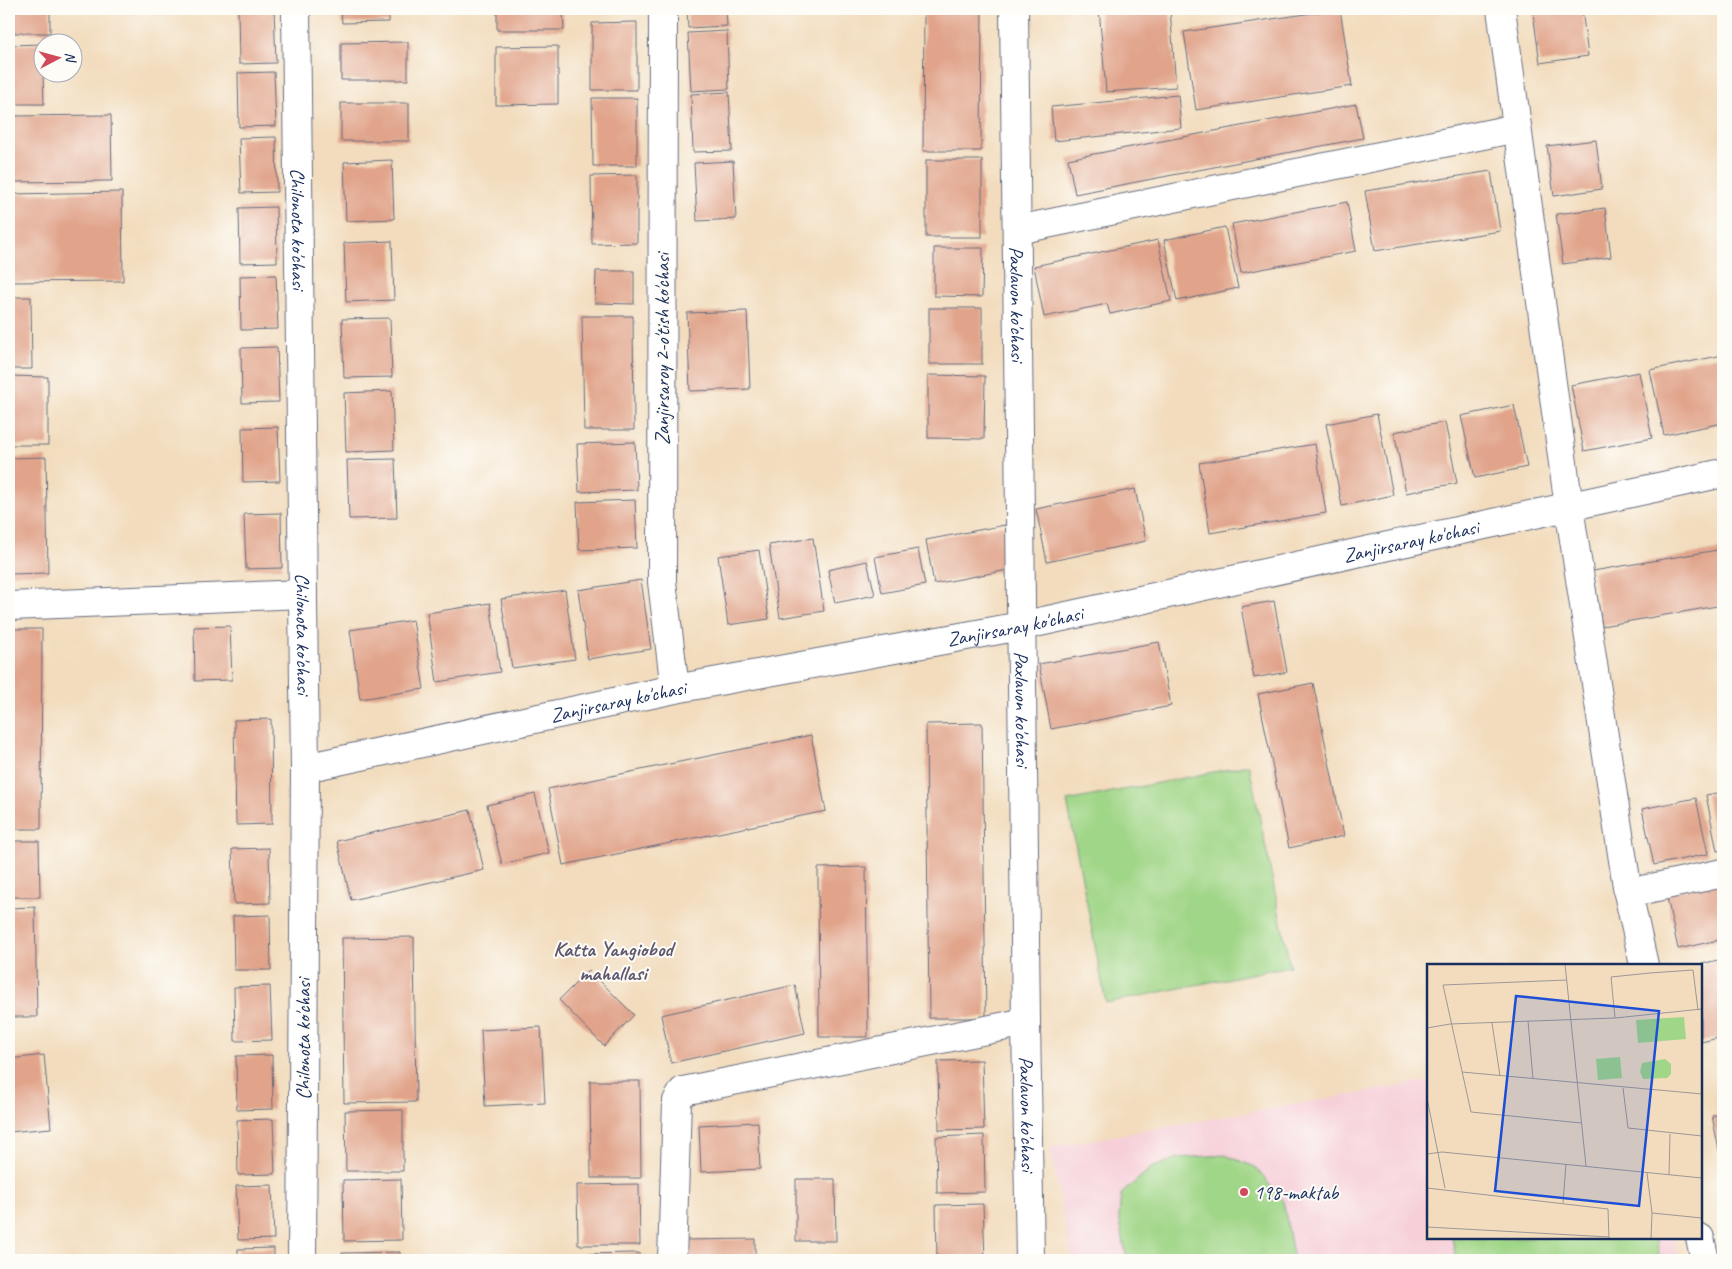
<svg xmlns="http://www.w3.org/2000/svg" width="1732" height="1269" viewBox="0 0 1732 1269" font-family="Caveat,sans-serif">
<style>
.built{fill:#f6cfd8}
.green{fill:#a0d687;stroke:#5e8272}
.building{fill:#e1a48b}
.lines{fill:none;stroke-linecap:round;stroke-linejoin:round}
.minor-casing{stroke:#666c7f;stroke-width:30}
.tertiary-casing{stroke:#666c7f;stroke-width:30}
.minor{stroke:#fff;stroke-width:28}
.tertiary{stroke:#fff;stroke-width:28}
.poi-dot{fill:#d1495b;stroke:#fdfcf7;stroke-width:2}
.labels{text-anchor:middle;stroke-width:4;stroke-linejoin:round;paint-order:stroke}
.street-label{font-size:20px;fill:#1b2f5e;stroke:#fdfcf7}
.poi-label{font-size:20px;fill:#1b2f5e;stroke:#fdfcf7;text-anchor:start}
.neighbourhood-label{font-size:21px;font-weight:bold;fill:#60586e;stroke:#fdfcf7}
.inset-road{fill:none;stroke:#9c9797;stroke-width:1}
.view{fill:#1d4ed8;fill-opacity:0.15;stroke:#1d4ed8;stroke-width:2.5}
.inset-edge{fill:none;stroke:#1b2f5e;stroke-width:2.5}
</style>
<rect width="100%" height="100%" fill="#fdfcf7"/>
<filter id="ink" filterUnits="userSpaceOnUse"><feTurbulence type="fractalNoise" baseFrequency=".02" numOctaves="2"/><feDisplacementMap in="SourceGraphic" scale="10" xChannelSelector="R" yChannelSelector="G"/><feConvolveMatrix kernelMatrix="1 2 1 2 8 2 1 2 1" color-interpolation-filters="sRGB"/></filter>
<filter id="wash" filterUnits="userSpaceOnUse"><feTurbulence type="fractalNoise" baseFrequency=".0096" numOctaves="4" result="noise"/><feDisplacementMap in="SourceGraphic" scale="20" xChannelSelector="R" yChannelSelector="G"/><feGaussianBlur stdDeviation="1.12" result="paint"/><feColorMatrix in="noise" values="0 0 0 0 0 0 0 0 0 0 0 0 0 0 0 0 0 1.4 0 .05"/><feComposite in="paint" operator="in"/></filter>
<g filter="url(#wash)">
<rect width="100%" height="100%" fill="#f2dcbd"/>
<path class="built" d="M1428,1081V1238H1674L1678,1260H1072L1050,1147Z"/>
<g class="green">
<path d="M1249,765L1290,966L1106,1003L1067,801Z"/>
<path d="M1225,1155L1255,1167L1283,1201L1294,1260H1127L1119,1217L1121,1194L1151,1168L1178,1158Z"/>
<path d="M1452,1238H1656L1660,1260H1456Z"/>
</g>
<g id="blocks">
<g class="building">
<rect x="9" y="9" width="41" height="24"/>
<path d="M238,9H274L276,63L239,64Z"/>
<path d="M341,9H389V22L342,23Z"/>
<path d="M497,9H563L564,30H497Z"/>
<path d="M591,9H606V10L591,11Z"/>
<path d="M687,9H726L727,26L688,28Z"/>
<path d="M924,9H982L981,151H923Z"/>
<path d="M1099,9H1170L1176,87L1106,92Z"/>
<path d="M1340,9L1352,86L1196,110L1184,32Z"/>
<path d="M1566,9H1582L1588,56L1540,63L1533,13Z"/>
<path d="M637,22V90H592V23Z"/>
<path d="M727,31L729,89L691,91L688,33Z"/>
<path d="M408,42V80H341V43Z"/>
<path d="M42,44L44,104H9V45Z"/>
<path d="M558,46V104L496,105V47Z"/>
<path d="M274,72L276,126L239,127L238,73Z"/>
<path d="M729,92L732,151L693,152L691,94Z"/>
<path d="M1178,95L1181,128L1054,141L1051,107Z"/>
<path d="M592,98H637V166H593Z"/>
<rect x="341" y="103" width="68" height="38"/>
<path d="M1356,104L1363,138L1075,194L1068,159Z"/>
<path d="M111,115L112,181L9,182V116Z"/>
<path d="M276,137L277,192L241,193L239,138Z"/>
<path d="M1596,140L1602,189L1554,196L1547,146Z"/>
<path d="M392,160L394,219L346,221L344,162Z"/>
<rect x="926" y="160" width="56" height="77"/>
<path d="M733,161L736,219L697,221L694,163Z"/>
<path d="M1491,171L1500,231L1375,251L1365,191Z"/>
<path d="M637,175V243L592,244L591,176Z"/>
<path d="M122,192L123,281L9,282V194Z"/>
<path d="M1347,202L1356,251L1241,273L1232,224Z"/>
<path d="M276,207L277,262L240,263L239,208Z"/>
<path d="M1605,208L1611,257L1563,264L1556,214Z"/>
<path d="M1225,227L1238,288L1177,301L1164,240Z"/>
<path d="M1158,240L1171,301L1110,314L1107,304L1044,317L1034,266Z"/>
<path d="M392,241L394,300L346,302L344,243Z"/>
<path d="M934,248H983L982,297L934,296Z"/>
<path d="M596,271H634V304L595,303Z"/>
<path d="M276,275L278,329L241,330L240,276Z"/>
<path d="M9,297H31L32,369H9Z"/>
<rect x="929" y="308" width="53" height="56"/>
<path d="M747,311L750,389L690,391L687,313Z"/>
<path d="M582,316H633L634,430H584Z"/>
<path d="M390,318L392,377L344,378L342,319Z"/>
<path d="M277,347L279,402L242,403L241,348Z"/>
<path d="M1723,355V423L1664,435L1650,370Z"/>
<path d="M1639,372L1652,438L1584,451L1571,385Z"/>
<path d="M928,375L985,376L984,439L928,438Z"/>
<path d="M9,376L48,377V445H9Z"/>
<path d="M392,391L394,450L346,452L344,393Z"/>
<path d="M1514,405L1527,467L1475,478L1461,416Z"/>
<path d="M1377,414L1393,495L1342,506L1326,424Z"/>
<path d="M1445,422L1457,483L1406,493L1394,432Z"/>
<path d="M278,427L280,481L243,482L242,428Z"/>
<path d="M635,442L637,490L579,492L577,444Z"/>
<path d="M1315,444L1326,513L1210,533L1199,463Z"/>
<path d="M46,457L48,573L9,574V458Z"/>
<path d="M395,459L397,518L349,519L347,460Z"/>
<path d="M1135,489L1146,541L1047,562L1036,509Z"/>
<path d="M635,500L637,548L579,550L577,502Z"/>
<path d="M281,513L282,568L246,569L244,514Z"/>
<path d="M1005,525L1013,569L934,584L926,540Z"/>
<path d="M813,538L824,611L780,618L769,545Z"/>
<path d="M918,549L925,585L882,593L875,557Z"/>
<path d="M1723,549V605L1602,626L1593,571Z"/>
<path d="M759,550L769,619L728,625L718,556Z"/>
<path d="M867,561L875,595L835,603L828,570Z"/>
<path d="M641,580L651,649L588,659L578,590Z"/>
<path d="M565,590L575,659L512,668L501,599Z"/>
<path d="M1274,601L1287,672L1254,678L1241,607Z"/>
<path d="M490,603L500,672L437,682L427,613Z"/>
<path d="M413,620L424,689L360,699L350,630Z"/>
<path d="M230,626L232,680L195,681L194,627Z"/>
<path d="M9,629H42L41,829H9Z"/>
<path d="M1159,642L1171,706L1051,729L1039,664Z"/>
<path d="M1313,683L1344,836L1289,848L1258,694Z"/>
<path d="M271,719L272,824L236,825L234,720Z"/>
<path d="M982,723L986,1018H929L926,724Z"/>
<path d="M811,735L826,811L563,865L548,789Z"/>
<path d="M1723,792V850L1717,851L1706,795Z"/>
<path d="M535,794L549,853L502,864L487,805Z"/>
<path d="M1696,798L1708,854L1654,865L1642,809Z"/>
<path d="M470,810L484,870L351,900L337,841Z"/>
<path d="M9,841H39L40,897H9Z"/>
<path d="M269,848L270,903L234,904L232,849Z"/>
<path d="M866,867L868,1037H819L818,868Z"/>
<path d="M1720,882L1723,897V939L1678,949L1666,893Z"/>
<path d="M35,907L37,1017H9V908Z"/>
<path d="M270,915L271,970H234L233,916Z"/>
<path d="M414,937L416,1102L344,1103L342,938Z"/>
<path d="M1718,960L1723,985V1037L1701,1042V964Z"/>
<path d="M589,970L634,1015L604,1046L559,1000Z"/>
<path d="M795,985L805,1033L671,1063L661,1015Z"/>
<path d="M270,986L272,1040L235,1041L234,987Z"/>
<path d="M541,1027L545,1103L485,1106L481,1030Z"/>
<path d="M44,1055L51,1128L9,1132V1059Z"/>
<path d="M272,1055L273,1109L237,1110L236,1056Z"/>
<path d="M982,1060L984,1129L939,1130L938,1061Z"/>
<path d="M590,1081H640L641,1178H591Z"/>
<path d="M403,1110V1171H346L345,1111Z"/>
<path d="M1723,1114V1165H1722L1712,1116Z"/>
<path d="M273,1119L275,1174L238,1175L237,1120Z"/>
<path d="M758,1122L760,1169L701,1172L699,1125Z"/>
<path d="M984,1135L985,1192L937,1193L936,1137Z"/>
<path d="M401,1179L402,1240L344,1241L343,1180Z"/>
<path d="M796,1179H835L836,1241H796Z"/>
<path d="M639,1184L640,1245H578L577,1185Z"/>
<path d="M272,1185L274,1239L238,1240L236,1186Z"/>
<path d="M983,1204L985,1260H937L936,1205Z"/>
<path d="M755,1239V1260H684V1240Z"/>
<path d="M274,1248V1260H238V1249Z"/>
<path d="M400,1252V1260H342V1253Z"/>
<path d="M639,1253V1260H577V1254Z"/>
</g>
</g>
</g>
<g filter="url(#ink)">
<use href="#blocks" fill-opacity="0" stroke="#666c7f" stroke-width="1"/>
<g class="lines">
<defs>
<g id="minor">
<path d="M663,9L662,582L675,689"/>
<path id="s1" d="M1014,9L1026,1022L1030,1260"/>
<path d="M1501,9L1569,507L1628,893L1644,965"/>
<path d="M1017,230L1517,128"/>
<path d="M9,606L303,594"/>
<path id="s2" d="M305,768L675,689L1021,626L1723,473"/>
<path d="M1628,893L1723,873"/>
<path d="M1700,1238L1705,1260"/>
<path d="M672,1260L677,1101L683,1091L1026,1022"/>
</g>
<g id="tertiary">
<path id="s3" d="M296,9L305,768L302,1260"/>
</g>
</defs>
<use href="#minor" class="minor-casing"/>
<use href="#tertiary" class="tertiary-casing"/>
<use href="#minor" class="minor"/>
<use href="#tertiary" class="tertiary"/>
</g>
</g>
<circle class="poi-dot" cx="1244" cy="1192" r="5"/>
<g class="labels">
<g class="street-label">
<text dy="7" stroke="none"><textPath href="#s3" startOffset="220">Chilonota ko'chasi</textPath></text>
<text dy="7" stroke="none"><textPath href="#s1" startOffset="295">Paxlavon ko'chasi</textPath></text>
<text transform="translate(662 349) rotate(-90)" y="7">Zanjirsaroy 2-o'tish ko'chasi</text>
<text dy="7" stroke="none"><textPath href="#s2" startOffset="1129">Zanjirsaray ko'chasi</textPath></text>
<text dy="7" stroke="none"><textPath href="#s2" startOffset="724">Zanjirsaray ko'chasi</textPath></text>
<text dy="7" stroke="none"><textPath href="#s3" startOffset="625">Chilonota ko'chasi</textPath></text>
<text dy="7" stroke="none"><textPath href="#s2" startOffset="320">Zanjirsaray ko'chasi</textPath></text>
<text dy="7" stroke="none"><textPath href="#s1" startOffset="700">Paxlavon ko'chasi</textPath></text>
<text transform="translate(303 1039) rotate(-90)" y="7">Chilonota ko'chasi</text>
<text dy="7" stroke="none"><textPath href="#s1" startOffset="1105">Paxlavon ko'chasi</textPath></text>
</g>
<g class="poi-label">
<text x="1254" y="1199">198-maktab</text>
</g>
<g class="neighbourhood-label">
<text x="613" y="956">Katta Yangiobod<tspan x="613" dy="24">mahallasi</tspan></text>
</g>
</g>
<g transform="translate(1427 964)">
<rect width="275" height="275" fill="#f2dcbd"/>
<path d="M257,53L259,75L211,79L209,56ZM193,93L195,114L171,116L169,95ZM238,95L244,100V110L240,114L216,115L213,108L215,99Z" fill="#a0d687"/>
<path class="inset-road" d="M138,0L159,202M140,16L16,21L44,148L154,159M188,54L184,13L223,9L266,6L271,46M101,57L106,115M65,59L73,112M0,64L23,60L188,54L275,45M35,108L275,130M196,124L201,164L275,172M0,134L18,224M0,190L15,188L275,214M220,209L225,249L224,275M242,211L243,170M0,224L181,245L182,275M136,239L139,200M225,249L275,254M0,263L182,273"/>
<path class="view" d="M89,32L232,47L212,242L68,227Z"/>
<rect width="275" height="275" class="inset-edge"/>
</g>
<rect width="1732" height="1269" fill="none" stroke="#fdfcf7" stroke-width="30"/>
<g transform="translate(58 58) rotate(84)"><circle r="24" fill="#fdfcf7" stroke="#a3aaba"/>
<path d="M0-4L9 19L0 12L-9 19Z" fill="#d1495b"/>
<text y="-8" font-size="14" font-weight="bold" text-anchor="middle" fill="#1b2f5e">N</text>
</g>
</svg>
